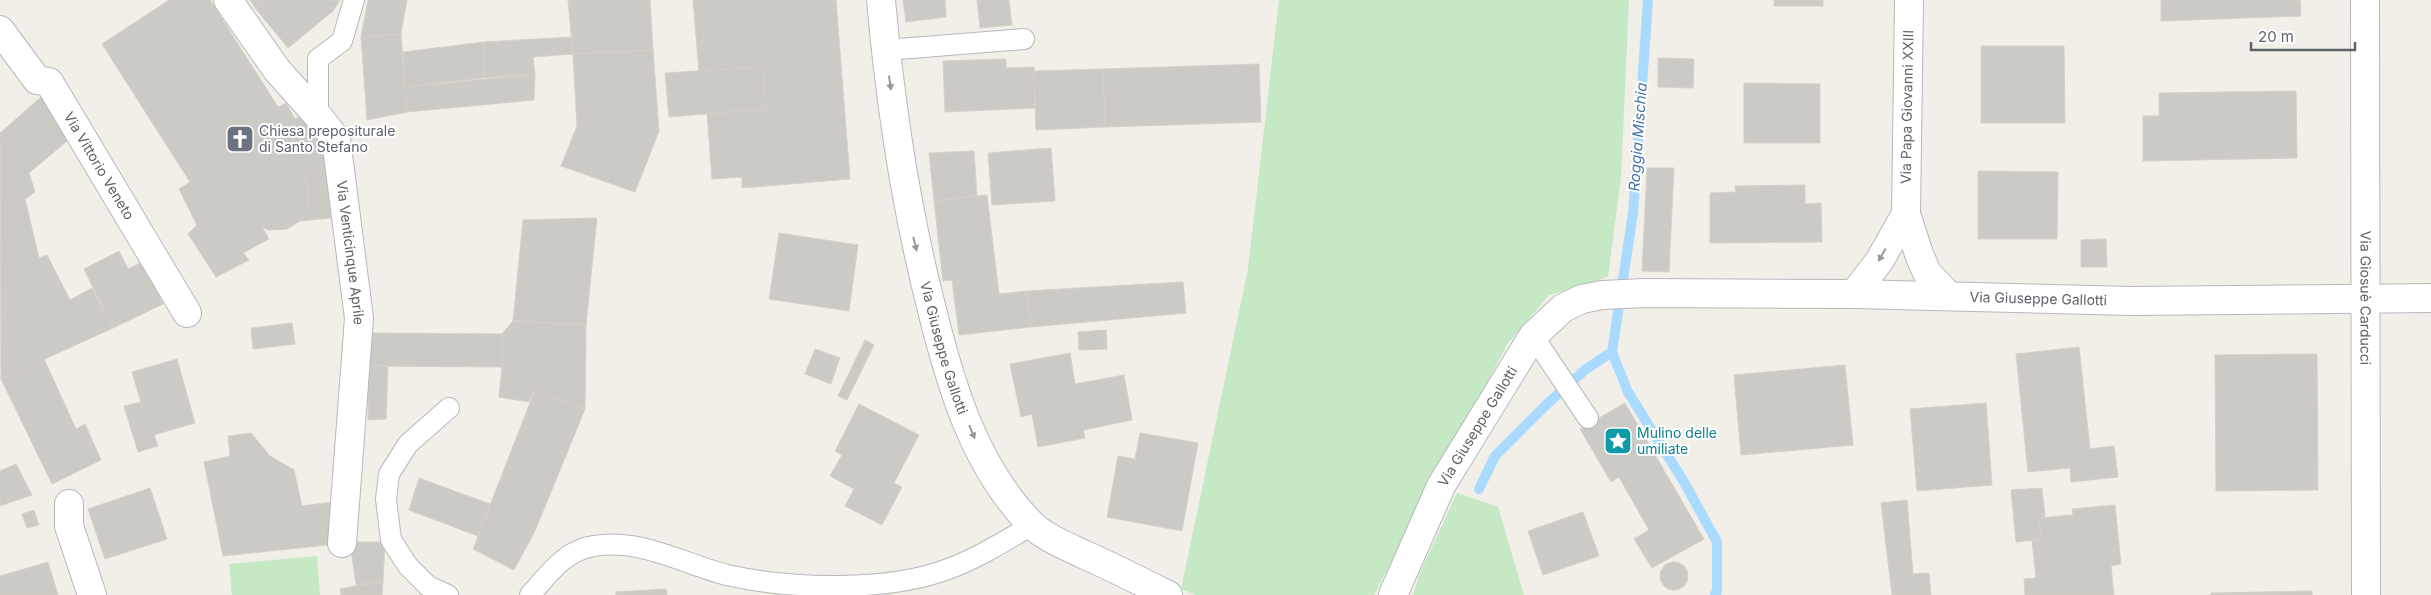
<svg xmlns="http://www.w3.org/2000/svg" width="2431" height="595" viewBox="0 0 2431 595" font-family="Inter,sans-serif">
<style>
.green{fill:#c5e8c5}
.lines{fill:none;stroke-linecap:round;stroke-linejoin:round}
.stream{stroke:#aadaff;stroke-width:10}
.building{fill:#cccac5;stroke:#d6d1c6}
.lane-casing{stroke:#b5b8bc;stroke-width:22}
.street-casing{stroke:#b5b8bc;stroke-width:30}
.lane{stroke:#fff;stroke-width:20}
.street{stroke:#fff;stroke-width:28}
.oneway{fill:#979a9d}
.labels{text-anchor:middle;stroke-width:4;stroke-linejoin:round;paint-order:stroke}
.street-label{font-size:14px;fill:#5f6368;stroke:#fff}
.worship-label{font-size:14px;fill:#5b616d;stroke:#fff;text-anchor:start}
.culture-label{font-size:14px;fill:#0d838f;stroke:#fff;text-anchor:start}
.water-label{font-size:15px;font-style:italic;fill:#4174aa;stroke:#fff}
</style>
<rect width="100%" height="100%" fill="#f1efe8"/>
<g class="green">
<path d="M1279,0H1629L1621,177L1608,277L1549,295L1508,343L1374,595H1196L1181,589L1248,269Z"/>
<path d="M1457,493L1498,507L1524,595H1413L1419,575Z"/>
<path d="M317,556L320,595H232L229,564Z"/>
</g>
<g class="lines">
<g class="stream">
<path d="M1648,0L1633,213L1612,352L1628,392L1684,482L1717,542V591L1715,595"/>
<path d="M1479,489L1495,456L1546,405L1586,369L1612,352"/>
</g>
</g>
<g class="building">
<path d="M169,0H210L278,107L286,103L295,119L302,116L329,159L304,176L309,191L308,208L300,221L287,229L269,230L262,227L269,239L243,253L249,260L216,277L188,234L197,225L179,189L190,182L102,44Z"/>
<path d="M250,0H264L256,9Z"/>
<path d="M264,0H340L333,11L288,48L256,9Z"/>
<path d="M368,0H407L401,34L361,37Z"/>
<path d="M568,0H650L653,50L573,54Z"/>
<path d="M693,0H836L850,179L742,188V177L712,179L707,113L766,109L763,67L699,72Z"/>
<path d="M903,0H945L946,17L906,22Z"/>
<path d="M977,0H1009L1012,25L980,28Z"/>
<rect x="1774" y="0" width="49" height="6"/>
<path d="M2161,0H2300L2301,16L2161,21Z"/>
<path d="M401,34L407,112L367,120L361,37Z"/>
<path d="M572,37L573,54L533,57L535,74L483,78L484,42Z"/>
<path d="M484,42L483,78L405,87L403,52Z"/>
<path d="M1981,46H2064L2065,123H1981Z"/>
<path d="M653,50L659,131L635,192L561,166L577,126L573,54Z"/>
<path d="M1658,58L1694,59L1693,88L1658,87Z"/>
<path d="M1006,59V68L1034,67L1035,108L945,112L943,61Z"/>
<path d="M1259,64L1261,122L1105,127L1103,69Z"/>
<path d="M763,67L766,109L669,117L665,73Z"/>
<path d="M1103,69L1105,127L1036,130L1034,71Z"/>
<path d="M535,74L534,100L407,112L405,87Z"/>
<path d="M1744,83L1820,84V143H1744Z"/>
<path d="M2296,91L2297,158L2143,161V116H2159V93Z"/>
<path d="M41,97L73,136L29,173L35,192L25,199L39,258L47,255L70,300L92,288L113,328L1,379L0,133Z"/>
<path d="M1051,148L1055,201L992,205L988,153Z"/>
<path d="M974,151L977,196L934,201L929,153Z"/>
<path d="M324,163L331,218L300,221L308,208L309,191L304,176Z"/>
<path d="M1647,168H1674L1669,272L1642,271Z"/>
<path d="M1978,171L2058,172L2057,239H1978Z"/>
<path d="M1805,185V204L1821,203L1822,242L1710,243V193L1736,192L1735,186Z"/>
<path d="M987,195L999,294L1027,291L1031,327L959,335L952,280L943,281L934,201Z"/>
<path d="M597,218L586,325L513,321L523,220Z"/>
<path d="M779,233L858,245L849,311L769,299Z"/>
<path d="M2106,239L2107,267H2081V240Z"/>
<path d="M119,251L128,269L142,262L163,304L113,328L84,269Z"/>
<path d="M1183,282L1186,313L1031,327L1027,291Z"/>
<path d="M513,321L586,325L585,409L535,390L529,402L499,397L502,367V334Z"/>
<path d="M292,323L295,344L253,349L251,328Z"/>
<path d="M1106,330L1107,349L1079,350L1078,332Z"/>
<path d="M368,333L502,334V367L369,366Z"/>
<path d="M865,340L874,345L847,400L838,396Z"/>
<path d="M2079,347L2090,449L2114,446L2118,477L2071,482L2070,468L2028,472L2016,354Z"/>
<path d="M815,349L840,358L831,384L805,374Z"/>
<path d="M1070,353L1075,384L1124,375L1132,420L1083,430L1085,438L1038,447L1032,414L1021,417L1010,364Z"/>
<path d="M2317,354L2318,490L2216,491L2215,355Z"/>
<path d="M44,359L76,429L85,424L101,460L52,484L1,379Z"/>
<path d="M177,359L195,423L154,435L158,446L138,452L124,406L141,402L132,372Z"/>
<path d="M1845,365L1853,445L1741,455L1734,375Z"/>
<path d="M369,366H388L386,419L368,420Z"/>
<path d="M535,390L585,409L535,531L514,570L473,549Z"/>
<path d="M1625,403L1704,539L1652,568L1634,539L1649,530L1619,477L1611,482L1580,429Z"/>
<path d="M1986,403L1992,485L1917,491L1910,409Z"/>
<path d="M859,404L919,435L894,483L902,487L882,525L845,506L854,489L830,476L842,455L835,451Z"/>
<path d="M251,433L270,456L294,470L302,506L333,502L337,544L223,556L204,462L230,456L228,436Z"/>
<path d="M1140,433L1198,443L1182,531L1107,517L1118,456L1135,459Z"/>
<path d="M16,464L32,495L0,506V471Z"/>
<path d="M419,478L490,504L478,536L409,510Z"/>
<path d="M150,488L167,539L105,559L88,509Z"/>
<path d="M2042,488L2045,517L2039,518L2042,539L2016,542L2011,490Z"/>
<path d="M1907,500L1913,574L1929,573L1931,595H1892L1881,503Z"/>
<path d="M2115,505L2121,564L2111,566L2114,595H2025L2024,579L2036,578L2032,540L2042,539L2039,518L2073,515L2072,509Z"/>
<path d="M34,510L39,525L27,528L22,514Z"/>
<path d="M1583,512L1599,556L1543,575L1528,531Z"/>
<path d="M350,542H385L383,581L356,585Z"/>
<circle cx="1674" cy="576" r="14"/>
<path d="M48,562L58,595H0V576Z"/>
<path d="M383,581L382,595H341L340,589Z"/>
<path d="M666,589L667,595H616V592Z"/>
<path d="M2312,591V595H2211V593Z"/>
</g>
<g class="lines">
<defs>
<g id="lane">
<path d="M886,50L1024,39"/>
<path d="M318,116V59L342,41L354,0"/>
<path d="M1533,336L1588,418"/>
<path d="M448,595L428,586L408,566L391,540L386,499L389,474L408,444L449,408"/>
<path d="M530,595C549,574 565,550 594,546C640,538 684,564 727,575C789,589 888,592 948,569C978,558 1005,541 1032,525"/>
</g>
<g id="street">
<path id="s1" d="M228,0L277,70L318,116L336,139L359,318L342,543"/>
<path id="s2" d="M881,0C890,102 905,203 930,302C949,380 973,465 1031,524C1044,537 1066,546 1083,554C1112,567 1140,581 1168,595"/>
<path d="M1909,0L1906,214L1919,254L1927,273L1948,295"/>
<path id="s3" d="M2365,0L2366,595"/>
<path id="s4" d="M0,30L37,80L49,82L187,313"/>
<path d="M1854,294L1880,260L1906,214"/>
<path d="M69,504V526L92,595"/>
<path id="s5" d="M1393,595L1441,486L1533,336L1563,308L1582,299L1602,295L1645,293L1854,294L2131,301L2431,298"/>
</g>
</defs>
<use href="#lane" class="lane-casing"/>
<use href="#street" class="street-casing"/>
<use href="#lane" class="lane"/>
<use href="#street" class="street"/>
</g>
<defs><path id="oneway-solid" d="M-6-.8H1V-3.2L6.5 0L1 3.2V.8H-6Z" transform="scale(1.25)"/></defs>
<g class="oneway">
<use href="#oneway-solid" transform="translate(890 83) rotate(82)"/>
<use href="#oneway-solid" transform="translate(915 244) rotate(76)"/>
<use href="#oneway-solid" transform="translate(1882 255) rotate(120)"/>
<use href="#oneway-solid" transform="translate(972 432) rotate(68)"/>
</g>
<defs>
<symbol id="church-square" viewBox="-11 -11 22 22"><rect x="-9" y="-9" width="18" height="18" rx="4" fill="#6b7280" stroke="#fff"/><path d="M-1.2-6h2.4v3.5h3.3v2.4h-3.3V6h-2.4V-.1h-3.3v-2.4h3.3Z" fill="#fff"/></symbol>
<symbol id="sight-square" viewBox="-11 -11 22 22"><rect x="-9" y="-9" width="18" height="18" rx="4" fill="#0f9aa8" stroke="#fff"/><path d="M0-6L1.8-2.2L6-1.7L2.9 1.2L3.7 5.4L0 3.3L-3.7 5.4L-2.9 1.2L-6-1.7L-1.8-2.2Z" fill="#fff"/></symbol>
</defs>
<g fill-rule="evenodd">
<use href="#church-square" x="224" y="123" width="32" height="32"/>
<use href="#sight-square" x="1602" y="425" width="32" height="32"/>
</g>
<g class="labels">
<g class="street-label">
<text transform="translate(1907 107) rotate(-89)" y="5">Via Papa Giovanni XXIII</text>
<text dy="5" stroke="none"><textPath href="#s4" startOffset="172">Via Vittorio Veneto</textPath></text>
<text dy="5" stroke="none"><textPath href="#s1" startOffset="291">Via Venticinque Aprile</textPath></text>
<text dy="5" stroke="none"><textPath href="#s5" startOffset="814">Via Giuseppe Gallotti</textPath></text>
<text dy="5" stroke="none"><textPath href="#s3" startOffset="298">Via Giosuè Carducci</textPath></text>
<text dy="5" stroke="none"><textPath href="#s2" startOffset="354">Via Giuseppe Gallotti</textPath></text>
<text dy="5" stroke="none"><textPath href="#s5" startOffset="189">Via Giuseppe Gallotti</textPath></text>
</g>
<g class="worship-label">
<text x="259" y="136">Chiesa prepositurale<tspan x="259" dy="16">di Santo Stefano</tspan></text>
</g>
<g class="culture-label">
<text x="1637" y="438">Mulino delle<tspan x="1637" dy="16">umiliate</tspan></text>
</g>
<g class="water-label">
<text transform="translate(1638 137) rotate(-86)" y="5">Roggia Mischia</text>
</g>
</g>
<path d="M2251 42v8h104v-8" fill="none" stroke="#5f6368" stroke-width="2.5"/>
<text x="2258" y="42" font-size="15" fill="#5f6368" stroke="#ffffff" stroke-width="4" paint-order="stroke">20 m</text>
</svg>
